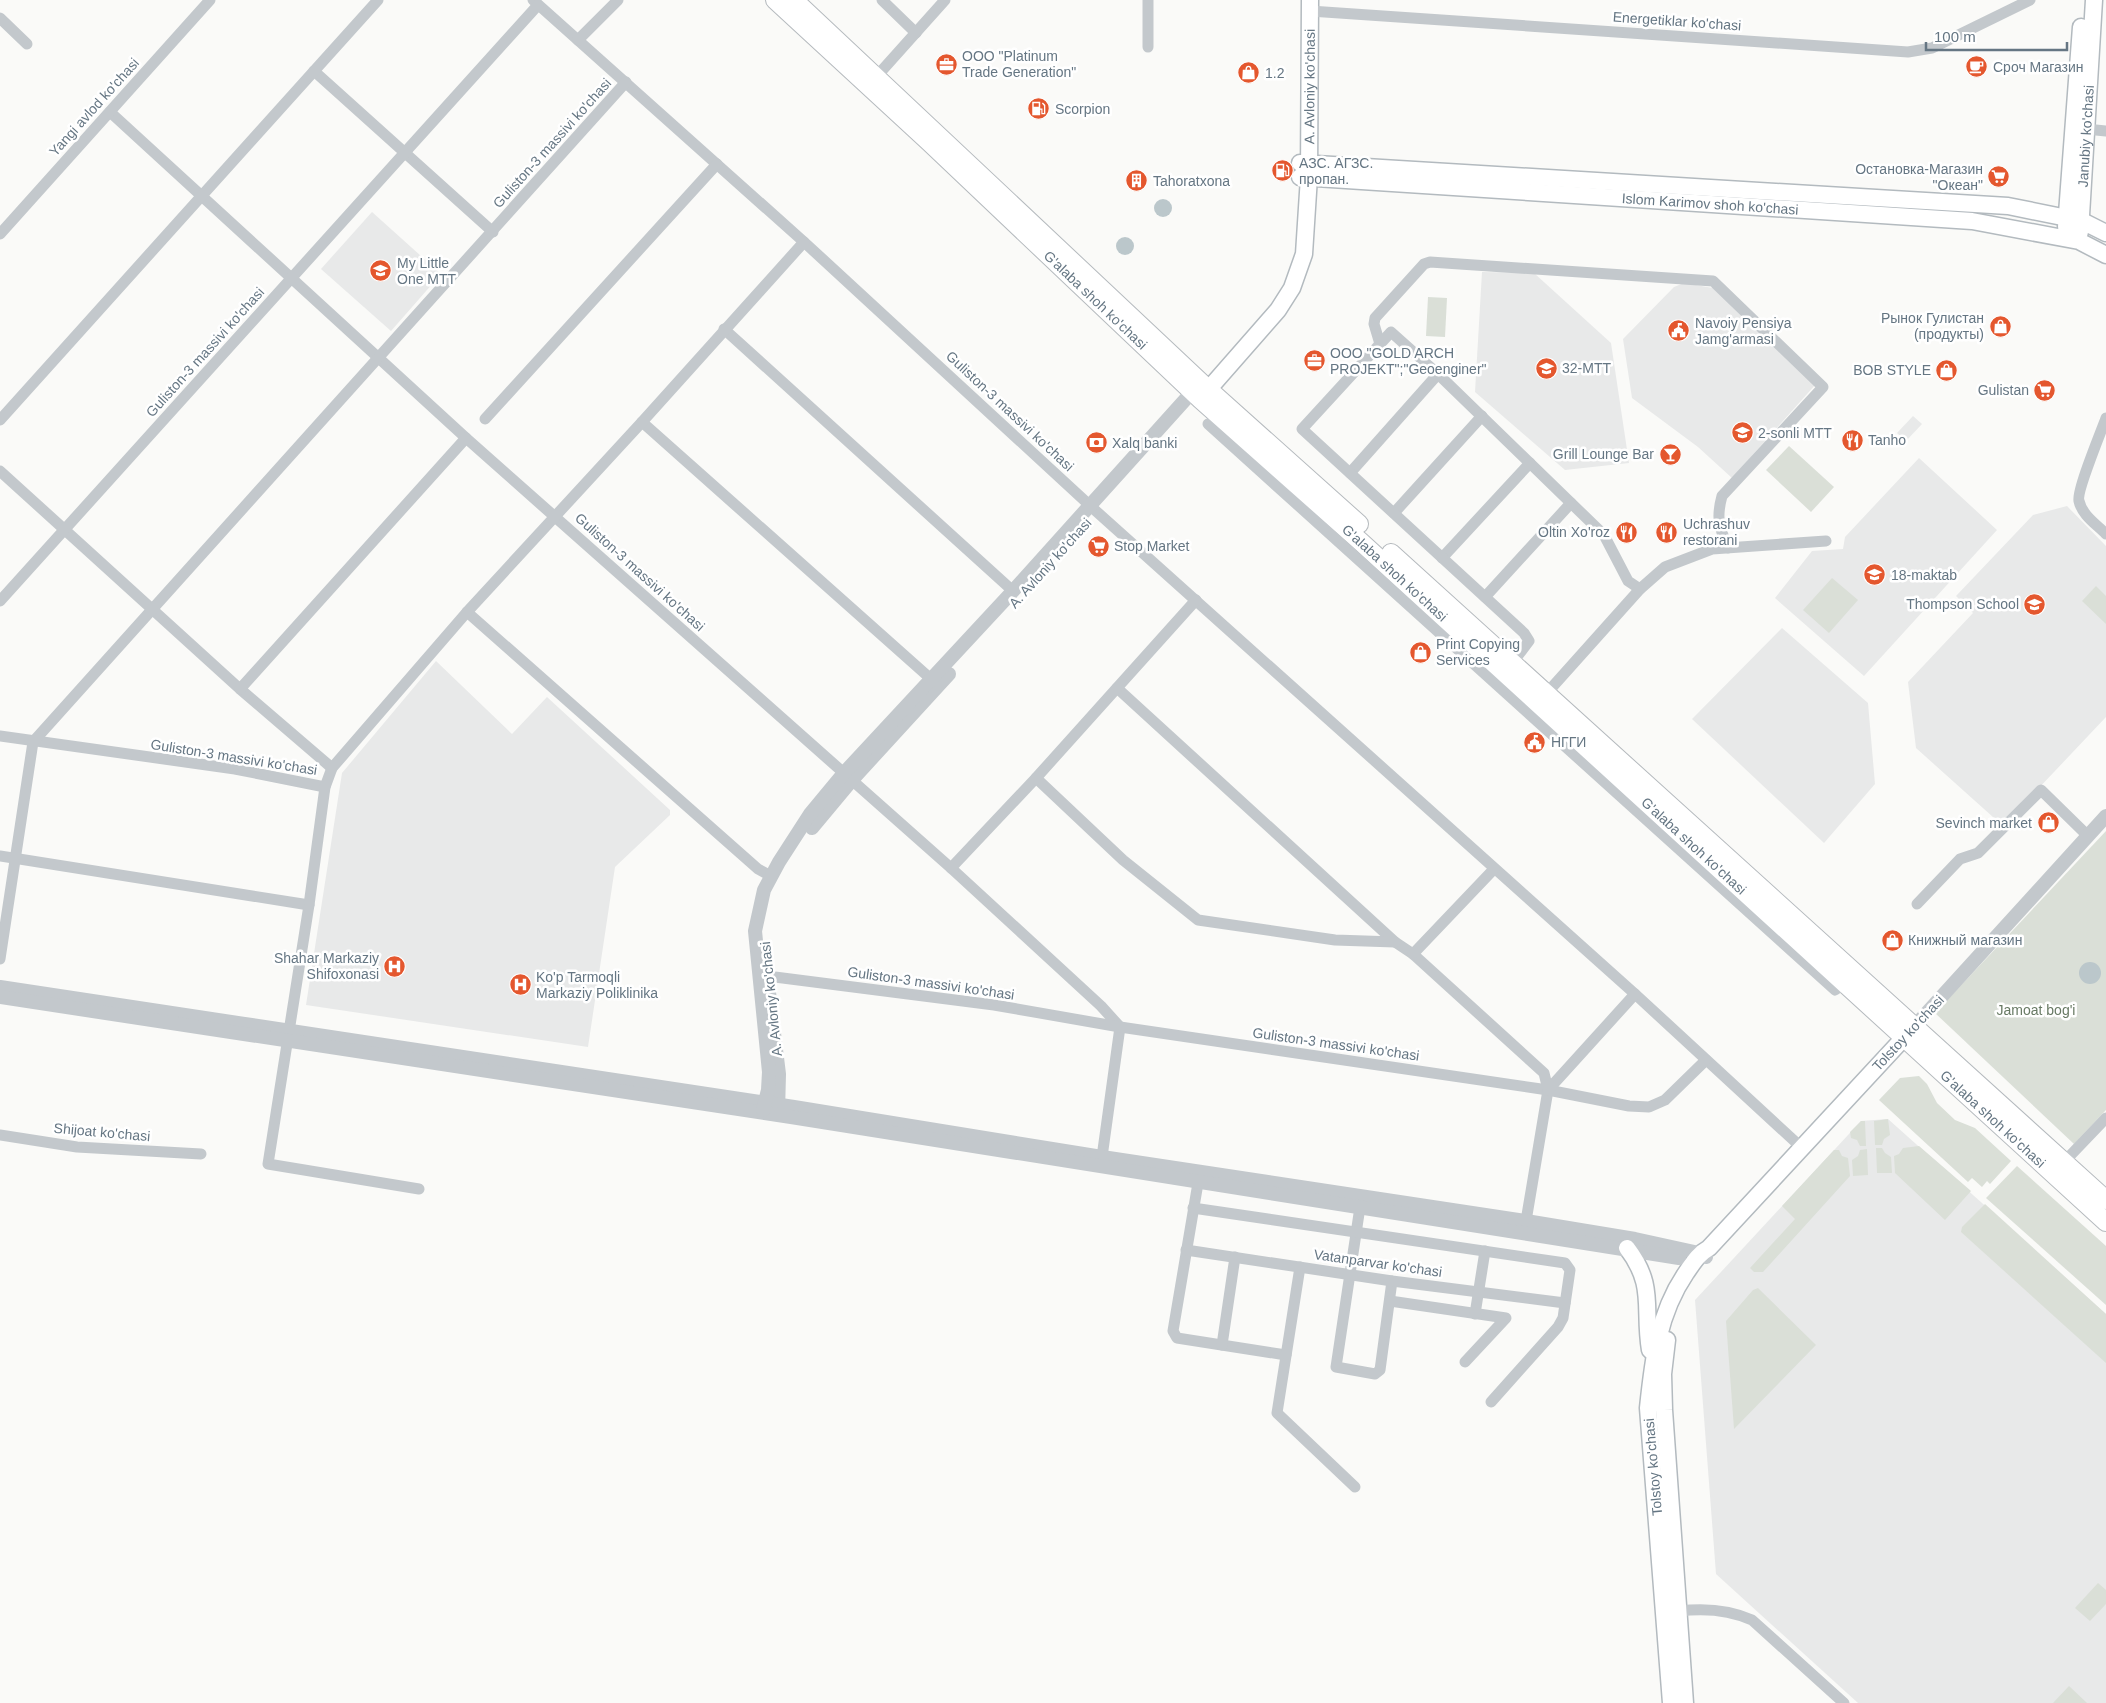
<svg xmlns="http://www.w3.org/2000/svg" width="2106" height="1703" viewBox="0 0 2106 1703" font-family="Helvetica,sans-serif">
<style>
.built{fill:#e8e9e9}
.green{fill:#dadfd7}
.water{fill:#bbc7cb}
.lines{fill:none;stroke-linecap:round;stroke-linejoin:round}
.secondary-casing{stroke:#b3babf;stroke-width:19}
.primary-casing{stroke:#b5babe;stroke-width:20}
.minor{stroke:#c3c8cc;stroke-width:11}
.tertiary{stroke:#c3c8cc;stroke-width:14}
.secondary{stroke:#fff;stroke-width:16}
.primary{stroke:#fff;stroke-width:18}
.labels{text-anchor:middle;stroke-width:5;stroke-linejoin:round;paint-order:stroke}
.street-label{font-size:14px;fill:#657683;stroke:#fff}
.poi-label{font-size:14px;fill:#657683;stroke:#fff;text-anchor:start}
.park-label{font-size:14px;fill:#687a64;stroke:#fff}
</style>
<rect width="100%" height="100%" fill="#fafaf8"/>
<g class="built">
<path d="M372,212L441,274L391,331L321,269Z"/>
<path d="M1482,272L1534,273L1611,343L1629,463L1565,470L1475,392Z"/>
<path d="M1684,283L1713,288L1816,384L1732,478L1698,447L1632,398L1623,339L1674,287Z"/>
<path d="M1913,416L1922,424L1906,441L1897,433Z"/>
<path d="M1919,458L1997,530L1864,676L1775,598L1812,551L1843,549L1845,537Z"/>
<path d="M2067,506L2106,546V717L2003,826L1916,748L1908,682L1973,613L1956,596L2033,515Z"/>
<path d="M1782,628L1868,703L1875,784L1824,843L1692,719Z"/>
<path d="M436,661L512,734L547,697L670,810V815L615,867L588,1047L306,1005L342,773Z"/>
<path d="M1888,1119L2106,1314V1703H1858L1716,1574L1695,1300L1861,1121Z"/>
</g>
<g class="green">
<path d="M1428,297L1447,298L1445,337L1426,336Z"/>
<path d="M1789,446L1834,487L1811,512L1766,470Z"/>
<path d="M1832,578L1858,600L1829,633L1803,610Z"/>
<path d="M2096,586L2106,596V624L2082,601Z"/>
<path d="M2106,831V1110L2074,1144L1935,1013Z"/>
<path d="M1919,1076L1927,1084L1937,1103L1955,1120L1975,1128L2011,1161L1990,1184L1987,1181L1982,1187L1972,1178L1968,1182L1879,1100L1900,1078Z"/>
<path d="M1888,1119L1890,1135L1884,1139L1882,1145H1875L1874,1121Z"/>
<path d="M1861,1121H1865L1866,1146H1860L1857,1140L1851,1138L1850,1132Z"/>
<path d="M1919,1146L1971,1191L1945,1220L1895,1173L1894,1156L1899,1154L1903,1148Z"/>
<path d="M1876,1148H1882L1885,1153L1891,1157L1892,1173H1877Z"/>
<path d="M1867,1149L1868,1175L1853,1176L1852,1160L1858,1156L1860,1150Z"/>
<path d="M1834,1150H1839L1842,1156L1848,1158L1850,1176L1763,1272H1754L1750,1268L1795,1219L1782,1206Z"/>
<path d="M2017,1166L2106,1246V1305L1986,1198Z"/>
<path d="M1985,1204L2106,1314V1363L1961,1232L1962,1227Z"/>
<path d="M1758,1288L1816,1345L1734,1429L1726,1321L1753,1290Z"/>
<path d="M2098,1583L2106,1590V1604L2090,1621L2075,1608Z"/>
<path d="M2069,1686L2087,1703H2053Z"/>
</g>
<g class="water">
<circle cx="1163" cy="208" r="9"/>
<circle cx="1125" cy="246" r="9"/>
<circle cx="2090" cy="973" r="11"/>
</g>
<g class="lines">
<defs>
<g id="secondary">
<path d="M1300,163L2008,206L2082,221L2106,233"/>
<path id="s1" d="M1300,177L1972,221L2079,241L2106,255"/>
<path d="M2066,227L2081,27"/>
<path id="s2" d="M2080,232L2094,0"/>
<path id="s3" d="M1200,399L1278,310L1292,288L1304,254L1309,177L1310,0"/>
<path d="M1627,1248C1656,1286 1643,1308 1650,1350"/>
<path d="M1667,1340L1663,1374L1664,1410L1685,1703"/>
<path d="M1671,1703L1648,1408C1653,1360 1658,1314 1686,1273C1693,1263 1698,1254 1709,1248L1913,1028"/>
</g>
<g id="primary">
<path id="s4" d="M775,0L929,142L1200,399L1361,542L2106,1222"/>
<path d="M794,0L1208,389L1359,524"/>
<path d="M1391,553L2106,1200"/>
</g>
</defs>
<use href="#secondary" class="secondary-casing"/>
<use href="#primary" class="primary-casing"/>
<g class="minor">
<path d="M533,0L804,242L1097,512L1635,994L1802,1148"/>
<path d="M882,0L916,33"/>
<path d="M1310,11L1908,52L1932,48L2030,0"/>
<path d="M0,18L27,44"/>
<path d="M578,40L618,0"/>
<path d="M1148,47V0"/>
<path d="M314,71L493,232"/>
<path d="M877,76L945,0"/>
<path d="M110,112L466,438L951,868L1101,1006L1120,1027L1102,1157"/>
<path d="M2086,129L2106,131"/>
<path d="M0,234L210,0"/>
<path d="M724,329L1013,591"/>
<path d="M1380,344L1374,324L1375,318L1424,264L1430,262L1713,281L1823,387L1722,496C1716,518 1719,527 1728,548"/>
<path d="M2106,418C2101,432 2076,492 2079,501C2082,515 2096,524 2106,534"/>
<path d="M485,419L717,164"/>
<path d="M0,420L378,0"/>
<path d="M642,422L931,679"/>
<path d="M1208,424L1835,990L1844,984"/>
<path d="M0,471L240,689L332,768"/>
<path d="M1350,473L1438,374"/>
<path d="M1394,513L1482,416"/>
<path d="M1442,558L1530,463"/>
<path d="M1485,597L1571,503"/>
<path d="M0,601L538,5"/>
<path d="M467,612L758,869L771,876"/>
<path d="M1513,662L1529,641L1524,633L1302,429L1391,332L1438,374L1604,535L1628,581L1640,589"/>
<path d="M1117,688L1395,942L1413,954L1544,1073L1548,1090L1526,1221"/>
<path d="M240,689L466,438"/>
<path d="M1546,694L1640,589L1665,567L1712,549L1826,541"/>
<path d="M0,736L235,769L325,787"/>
<path d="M1036,778L1123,860L1198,920L1335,940L1395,942"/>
<path d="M0,856L309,905"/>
<path d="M951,868L1036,778L1196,600"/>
<path d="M1917,904L1960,859L1978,853L2041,790L2088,836"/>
<path d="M1413,954L1494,869"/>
<path d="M0,959L33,742L626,82"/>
<path d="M767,976L994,1005L1120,1027L1548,1090L1629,1106L1649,1107L1665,1100L1706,1060"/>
<path d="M1548,1090L1635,994"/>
<path d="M0,1135L77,1147L201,1154"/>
<path d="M2064,1162L2106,1118"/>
<path d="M1198,1183L1173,1331L1177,1338L1286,1355"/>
<path d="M419,1189L268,1164L309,905L325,787L332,768L467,612L642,422L804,242"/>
<path d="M1360,1207L1336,1367L1375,1374L1380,1370L1392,1281"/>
<path d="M1193,1208L1565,1263L1570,1270L1563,1318L1558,1327L1491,1402"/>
<path d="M1186,1250L1392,1281L1565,1303"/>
<path d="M1300,1267L1277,1413L1355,1487"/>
<path d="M1390,1301L1506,1318L1465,1362"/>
<path d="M1475,1314L1485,1251"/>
<path d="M1222,1345L1235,1257"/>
<path d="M1679,1611C1704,1608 1730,1610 1752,1620L1844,1703"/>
</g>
<g class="tertiary">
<path d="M812,828L852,780L949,674"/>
<path d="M768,984L779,1074L778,1112"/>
<path d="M0,987L794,1107L1102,1157L1526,1221L1635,1239L1699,1253L1706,1257"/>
<path d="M0,997L791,1117L1679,1258"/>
<path d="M1913,1028L2106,816"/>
<path d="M763,1110L768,1090L769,1072L755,931L764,890L779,862L810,814L844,773L1013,591L1193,391"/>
</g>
<use href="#secondary" class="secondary"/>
<use href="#primary" class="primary"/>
</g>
<defs>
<symbol id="office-disc" viewBox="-11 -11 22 22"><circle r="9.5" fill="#e4572e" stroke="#fff"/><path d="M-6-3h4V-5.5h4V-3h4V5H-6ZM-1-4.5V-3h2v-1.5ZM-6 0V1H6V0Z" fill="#fff"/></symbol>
<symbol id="cafe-disc" viewBox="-11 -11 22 22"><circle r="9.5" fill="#e4572e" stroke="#fff"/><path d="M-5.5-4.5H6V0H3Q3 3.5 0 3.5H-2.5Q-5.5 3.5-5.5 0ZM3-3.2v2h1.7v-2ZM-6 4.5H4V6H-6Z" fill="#fff"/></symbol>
<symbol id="shop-disc" viewBox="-11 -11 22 22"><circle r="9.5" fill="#e4572e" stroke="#fff"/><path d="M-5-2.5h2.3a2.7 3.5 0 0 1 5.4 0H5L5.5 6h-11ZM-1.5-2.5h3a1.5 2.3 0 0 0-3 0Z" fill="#fff"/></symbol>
<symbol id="fuel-disc" viewBox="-11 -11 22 22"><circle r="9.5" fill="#e4572e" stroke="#fff"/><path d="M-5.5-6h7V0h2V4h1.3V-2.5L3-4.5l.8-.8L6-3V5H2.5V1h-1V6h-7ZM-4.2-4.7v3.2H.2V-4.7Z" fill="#fff"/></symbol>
<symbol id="supermarket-disc" viewBox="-11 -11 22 22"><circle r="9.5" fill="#e4572e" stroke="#fff"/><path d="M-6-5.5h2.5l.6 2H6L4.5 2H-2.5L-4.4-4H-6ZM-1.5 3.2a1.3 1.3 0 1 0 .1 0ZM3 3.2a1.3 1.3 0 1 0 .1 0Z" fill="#fff"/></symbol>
<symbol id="building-disc" viewBox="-11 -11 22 22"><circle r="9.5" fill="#e4572e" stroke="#fff"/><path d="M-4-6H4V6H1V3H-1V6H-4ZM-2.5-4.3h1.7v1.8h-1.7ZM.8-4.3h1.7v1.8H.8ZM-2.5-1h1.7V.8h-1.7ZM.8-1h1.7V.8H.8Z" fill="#fff"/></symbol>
<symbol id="school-disc" viewBox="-11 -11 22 22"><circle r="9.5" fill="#e4572e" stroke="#fff"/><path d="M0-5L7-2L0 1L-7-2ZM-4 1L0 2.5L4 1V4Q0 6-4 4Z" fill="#fff"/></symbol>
<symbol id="civic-disc" viewBox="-11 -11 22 22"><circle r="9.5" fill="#e4572e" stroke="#fff"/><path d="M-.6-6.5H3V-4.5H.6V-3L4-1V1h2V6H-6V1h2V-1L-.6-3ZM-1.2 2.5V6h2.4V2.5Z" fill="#fff"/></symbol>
<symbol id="restaurant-disc" viewBox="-11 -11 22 22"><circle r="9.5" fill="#e4572e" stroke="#fff"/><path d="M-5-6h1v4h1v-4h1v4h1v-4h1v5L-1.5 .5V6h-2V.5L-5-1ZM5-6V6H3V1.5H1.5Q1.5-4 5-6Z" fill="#fff"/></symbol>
<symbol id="bank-disc" viewBox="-11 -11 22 22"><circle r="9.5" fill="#e4572e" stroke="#fff"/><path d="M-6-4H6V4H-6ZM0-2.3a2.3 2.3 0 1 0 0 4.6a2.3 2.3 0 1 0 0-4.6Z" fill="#fff"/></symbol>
<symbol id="bar-disc" viewBox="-11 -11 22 22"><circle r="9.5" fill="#e4572e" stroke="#fff"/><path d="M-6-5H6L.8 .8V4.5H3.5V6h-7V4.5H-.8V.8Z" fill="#fff"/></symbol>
<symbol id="hospital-disc" viewBox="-11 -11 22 22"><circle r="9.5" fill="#e4572e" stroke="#fff"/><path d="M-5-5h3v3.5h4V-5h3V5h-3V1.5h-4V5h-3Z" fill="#fff"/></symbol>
</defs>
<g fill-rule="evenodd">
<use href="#office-disc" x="934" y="52" width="25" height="25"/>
<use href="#cafe-disc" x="1964" y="54" width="25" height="25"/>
<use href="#shop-disc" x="1236" y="60" width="25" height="25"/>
<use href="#fuel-disc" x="1026" y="96" width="25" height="25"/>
<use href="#fuel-disc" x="1270" y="158" width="25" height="25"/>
<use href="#supermarket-disc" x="1986" y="164" width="25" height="25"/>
<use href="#building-disc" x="1124" y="168" width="25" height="25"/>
<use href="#school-disc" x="368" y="258" width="25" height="25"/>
<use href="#shop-disc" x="1988" y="314" width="25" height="25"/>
<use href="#civic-disc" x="1666" y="318" width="25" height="25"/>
<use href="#office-disc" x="1302" y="348" width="25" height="25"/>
<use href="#school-disc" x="1534" y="356" width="25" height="25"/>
<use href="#shop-disc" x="1934" y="358" width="25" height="25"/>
<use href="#supermarket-disc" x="2032" y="378" width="25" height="25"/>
<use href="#school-disc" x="1730" y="420" width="25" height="25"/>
<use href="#restaurant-disc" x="1840" y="428" width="25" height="25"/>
<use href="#bank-disc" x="1084" y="430" width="25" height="25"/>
<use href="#bar-disc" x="1658" y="442" width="25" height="25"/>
<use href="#restaurant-disc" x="1614" y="520" width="25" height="25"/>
<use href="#restaurant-disc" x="1654" y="520" width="25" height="25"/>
<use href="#supermarket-disc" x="1086" y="534" width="25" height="25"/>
<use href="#school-disc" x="1862" y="562" width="25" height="25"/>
<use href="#school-disc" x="2022" y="592" width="25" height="25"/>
<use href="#shop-disc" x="1408" y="640" width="25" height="25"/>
<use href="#civic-disc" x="1522" y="730" width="25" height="25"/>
<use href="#shop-disc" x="2036" y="810" width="25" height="25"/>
<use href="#shop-disc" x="1880" y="928" width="25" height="25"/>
<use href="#hospital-disc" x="382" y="954" width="25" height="25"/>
<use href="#hospital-disc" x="508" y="972" width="25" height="25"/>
</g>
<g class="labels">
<g class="street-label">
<text transform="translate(1677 21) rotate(4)" y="5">Energetiklar ko'chasi</text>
<text dy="5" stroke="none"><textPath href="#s3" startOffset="348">A. Avloniy ko'chasi</textPath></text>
<text transform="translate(94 107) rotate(-48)" y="5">Yangi avlod ko'chasi</text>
<text dy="5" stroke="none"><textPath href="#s2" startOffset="96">Janubiy ko'chasi</textPath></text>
<text transform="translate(552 143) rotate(-48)" y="5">Guliston-3 massivi ko'chasi</text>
<text dy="5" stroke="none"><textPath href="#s1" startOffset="411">Islom Karimov shoh ko'chasi</textPath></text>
<text dy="5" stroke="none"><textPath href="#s4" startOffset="439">G'alaba shoh ko'chasi</textPath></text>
<text transform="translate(205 352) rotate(-48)" y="5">Guliston-3 massivi ko'chasi</text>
<text transform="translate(1010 411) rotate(43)" y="5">Guliston-3 massivi ko'chasi</text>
<text transform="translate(1050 563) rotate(-48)" y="5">A. Avloniy ko'chasi</text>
<text transform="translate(640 572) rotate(42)" y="5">Guliston-3 massivi ko'chasi</text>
<text dy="5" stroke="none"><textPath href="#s4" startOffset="844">G'alaba shoh ko'chasi</textPath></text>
<text transform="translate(234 757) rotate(9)" y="5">Guliston-3 massivi ko'chasi</text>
<text dy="5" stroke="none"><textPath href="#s4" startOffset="1249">G'alaba shoh ko'chasi</textPath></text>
<text transform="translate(931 983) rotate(8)" y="5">Guliston-3 massivi ko'chasi</text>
<text transform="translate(771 999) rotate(-96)" y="5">A. Avloniy ko'chasi</text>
<text transform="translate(1908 1033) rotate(-47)" y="5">Tolstoy ko'chasi</text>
<text transform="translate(1336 1044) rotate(8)" y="5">Guliston-3 massivi ko'chasi</text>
<text dy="5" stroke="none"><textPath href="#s4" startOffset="1654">G'alaba shoh ko'chasi</textPath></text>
<text transform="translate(102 1132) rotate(5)" y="5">Shijoat ko'chasi</text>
<text transform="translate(1378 1263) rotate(8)" y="5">Vatanparvar ko'chasi</text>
<text transform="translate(1653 1467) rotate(-95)" y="5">Tolstoy ko'chasi</text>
</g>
<g class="poi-label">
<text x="962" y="61">OOO "Platinum<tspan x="962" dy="16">Trade Generation"</tspan></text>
<text x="1993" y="72">Сроч Магазин</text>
<text x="1265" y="78">1.2</text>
<text x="1055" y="114">Scorpion</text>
<text x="1299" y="168">АЗС. АГЗС.<tspan x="1299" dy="16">пропан.</tspan></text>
<text x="1983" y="174" text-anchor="end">Остановка-Магазин<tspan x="1983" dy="16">"Океан"</tspan></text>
<text x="1153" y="186">Tahoratxona</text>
<text x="397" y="268">My Little<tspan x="397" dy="16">One MTT</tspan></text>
<text x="1984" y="323" text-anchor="end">Рынок Гулистан<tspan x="1984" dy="16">(продукты)</tspan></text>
<text x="1695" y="328">Navoiy Pensiya<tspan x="1695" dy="16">Jamg'armasi</tspan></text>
<text x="1330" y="358">ООО "GOLD ARCH<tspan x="1330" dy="16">PROJEKT";"Geoenginer"</tspan></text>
<text x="1562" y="373">32-MTT</text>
<text x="1931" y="375" text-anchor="end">BOB STYLE</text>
<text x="2029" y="395" text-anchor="end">Gulistan</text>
<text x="1758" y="438">2-sonli MTT</text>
<text x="1868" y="445">Tanho</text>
<text x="1112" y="448">Xalq banki</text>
<text x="1654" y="459" text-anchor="end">Grill Lounge Bar</text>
<text x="1683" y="529">Uchrashuv<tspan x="1683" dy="16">restorani</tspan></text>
<text x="1610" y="537" text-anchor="end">Oltin Xo'roz</text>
<text x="1114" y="551">Stop Market</text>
<text x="1891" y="580">18-maktab</text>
<text x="2019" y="609" text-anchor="end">Thompson School</text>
<text x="1436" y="649">Print Copying<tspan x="1436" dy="16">Services</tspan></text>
<text x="1551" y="747">НГГИ</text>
<text x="2032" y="828" text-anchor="end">Sevinch market</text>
<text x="1908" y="945">Книжный магазин</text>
<text x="379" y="963" text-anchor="end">Shahar Markaziy<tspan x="379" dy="16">Shifoxonasi</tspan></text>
<text x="536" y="982">Ko'p Tarmoqli<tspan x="536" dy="16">Markaziy Poliklinika</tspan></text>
</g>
<g class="park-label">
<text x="2036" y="1015">Jamoat bog'i</text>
</g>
</g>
<path d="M1926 42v8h141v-8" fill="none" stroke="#657683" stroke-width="2.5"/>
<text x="1934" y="42" font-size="15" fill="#657683" stroke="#ffffff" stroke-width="4" paint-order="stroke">100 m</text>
</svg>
